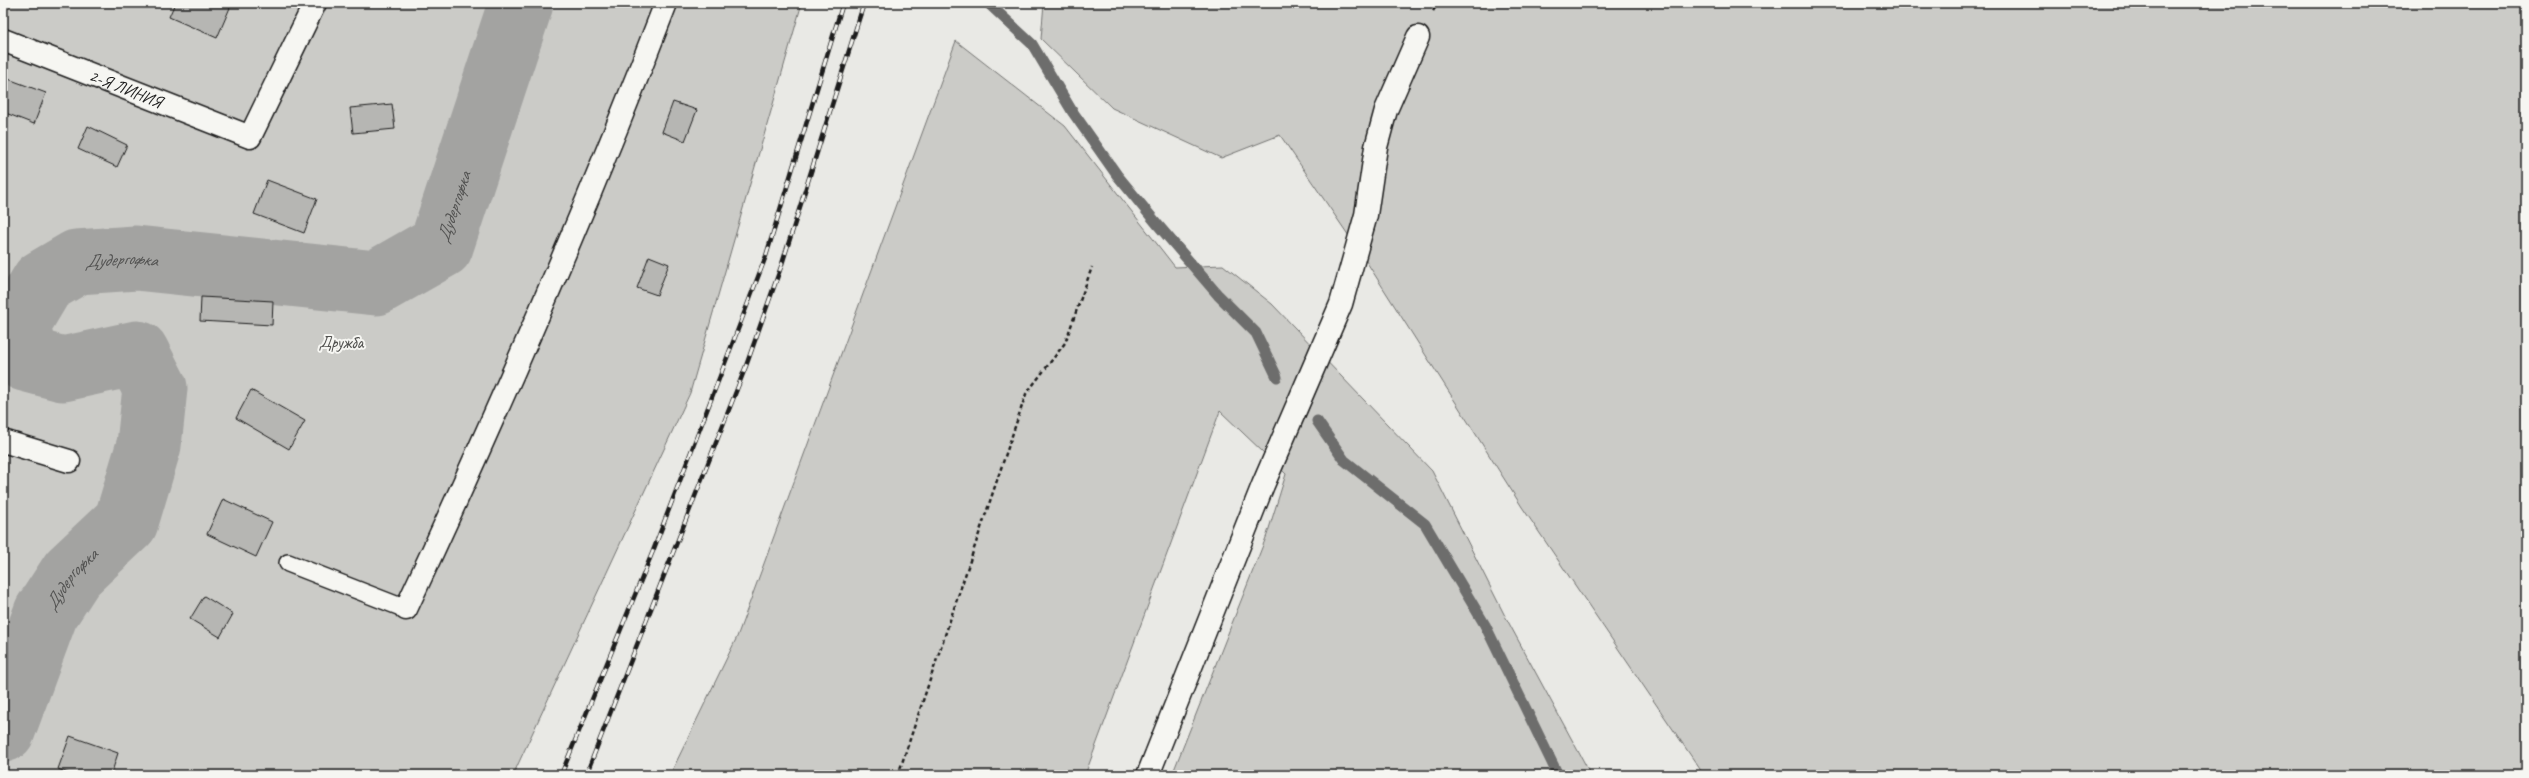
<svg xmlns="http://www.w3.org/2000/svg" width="2529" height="778" viewBox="0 0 2529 778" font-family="Caveat,sans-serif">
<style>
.green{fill:#cbcbc7;stroke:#747472}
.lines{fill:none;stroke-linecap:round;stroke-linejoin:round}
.stream{stroke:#6d6d6c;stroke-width:11}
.river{stroke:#a3a3a1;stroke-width:65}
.building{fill:#b6b6b3;stroke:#1c1c1c}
.lane-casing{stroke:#1c1c1c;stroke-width:20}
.street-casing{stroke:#1c1c1c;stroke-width:25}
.path{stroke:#1c1c1c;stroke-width:2.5;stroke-dasharray:4 3;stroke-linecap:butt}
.lane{stroke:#f6f6f2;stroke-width:17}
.street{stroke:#f6f6f2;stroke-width:22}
.rail-casing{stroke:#1c1c1c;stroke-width:4.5}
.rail{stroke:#f6f6f2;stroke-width:3;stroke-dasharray:9;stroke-linecap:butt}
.labels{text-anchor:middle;stroke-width:4;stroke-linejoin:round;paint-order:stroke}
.street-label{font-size:17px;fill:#1c1c1c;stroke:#f6f6f2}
.park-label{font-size:17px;fill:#51514f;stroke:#f6f6f2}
.water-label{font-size:18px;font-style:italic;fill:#525251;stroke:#f6f6f2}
</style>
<rect width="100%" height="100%" fill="#e9e9e5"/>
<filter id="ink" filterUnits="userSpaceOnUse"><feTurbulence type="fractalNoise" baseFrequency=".025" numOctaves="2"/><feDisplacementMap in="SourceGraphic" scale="8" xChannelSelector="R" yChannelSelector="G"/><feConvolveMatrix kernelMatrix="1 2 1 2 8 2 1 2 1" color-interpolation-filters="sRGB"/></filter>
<g filter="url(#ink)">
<g class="green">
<path d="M3,3H802L690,393L513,775H3Z"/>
<path d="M1044,3H2526V775H1704L1522,507L1366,261L1280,135L1221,158L1112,108L1041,39Z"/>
<path d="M956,41L1065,126L1175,267L1223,265L1272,304L1432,471L1504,614L1591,775H1172L1267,535L1286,474L1220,411L1085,775H670L737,637Z"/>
</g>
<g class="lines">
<g class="stream">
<path d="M988,3L1032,44L1072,111L1117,175L1158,225L1218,295L1256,333L1277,377"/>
<path d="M1317,421L1344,460L1425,524L1485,625L1558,775"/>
</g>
<path class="river" id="s1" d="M3,730L46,613L72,573L126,522L149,445L155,388L137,353L63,369L25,359L18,324L43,282L77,262L136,258L376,283L441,246L521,3"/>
</g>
<g class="building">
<path d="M175,3H232L217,38L169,17Z"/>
<path d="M3,77L46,93L34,124L3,112Z"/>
<path d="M673,102L697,110L685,141L662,132Z"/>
<path d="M392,104L395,129L353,133L350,108Z"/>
<path d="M88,126L127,145L117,167L78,149Z"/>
<path d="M267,180L317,199L304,233L254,214Z"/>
<path d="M649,256L669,264L657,295L637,288Z"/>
<path d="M201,297L273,301L272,325L200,321Z"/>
<path d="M251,390L305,421L289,449L236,418Z"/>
<path d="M223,499L272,522L256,557L207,534Z"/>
<path d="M204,596L233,614L220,637L190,619Z"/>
<path d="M70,736L118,753L111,775H73L58,769Z"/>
</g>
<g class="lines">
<defs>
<path id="lane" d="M288,563L406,609"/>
<g id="street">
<path id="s2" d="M3,40L250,137L315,3"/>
<path d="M3,441L69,461"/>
<path d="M406,609C499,410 587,208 666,3"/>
<path d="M1148,775L1263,485L1341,304L1366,215L1376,147L1386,110L1418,37"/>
</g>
</defs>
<use href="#lane" class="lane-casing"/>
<use href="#street" class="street-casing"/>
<g class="path">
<path d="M1433,11L1438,3"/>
<path d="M898,775L1026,394L1065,343L1092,267"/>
</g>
<use href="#lane" class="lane"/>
<use href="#street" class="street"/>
<defs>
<g id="rail">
<path d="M561,775L653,551L766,256L843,3"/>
<path d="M586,775L746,366L782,264L864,3"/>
</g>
</defs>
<use href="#rail" class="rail-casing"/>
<use href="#rail" class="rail"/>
</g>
</g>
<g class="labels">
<g class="street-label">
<text dy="6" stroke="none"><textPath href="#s2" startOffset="132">2-Я ЛИНИЯ</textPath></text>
</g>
<g class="park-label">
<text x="341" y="348">Дружба</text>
</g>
<g class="water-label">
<text dy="6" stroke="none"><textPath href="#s1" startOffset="1079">Дудергофка</textPath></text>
<text dy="6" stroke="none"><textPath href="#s1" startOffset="707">Дудергофка</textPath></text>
<text dy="6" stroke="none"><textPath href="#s1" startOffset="167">Дудергофка</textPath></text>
</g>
</g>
<rect width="2529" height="778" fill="none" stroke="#f6f6f2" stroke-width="16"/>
<rect x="8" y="8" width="2513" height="762" fill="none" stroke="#1c1c1c" stroke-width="1.5" filter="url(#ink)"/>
</svg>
